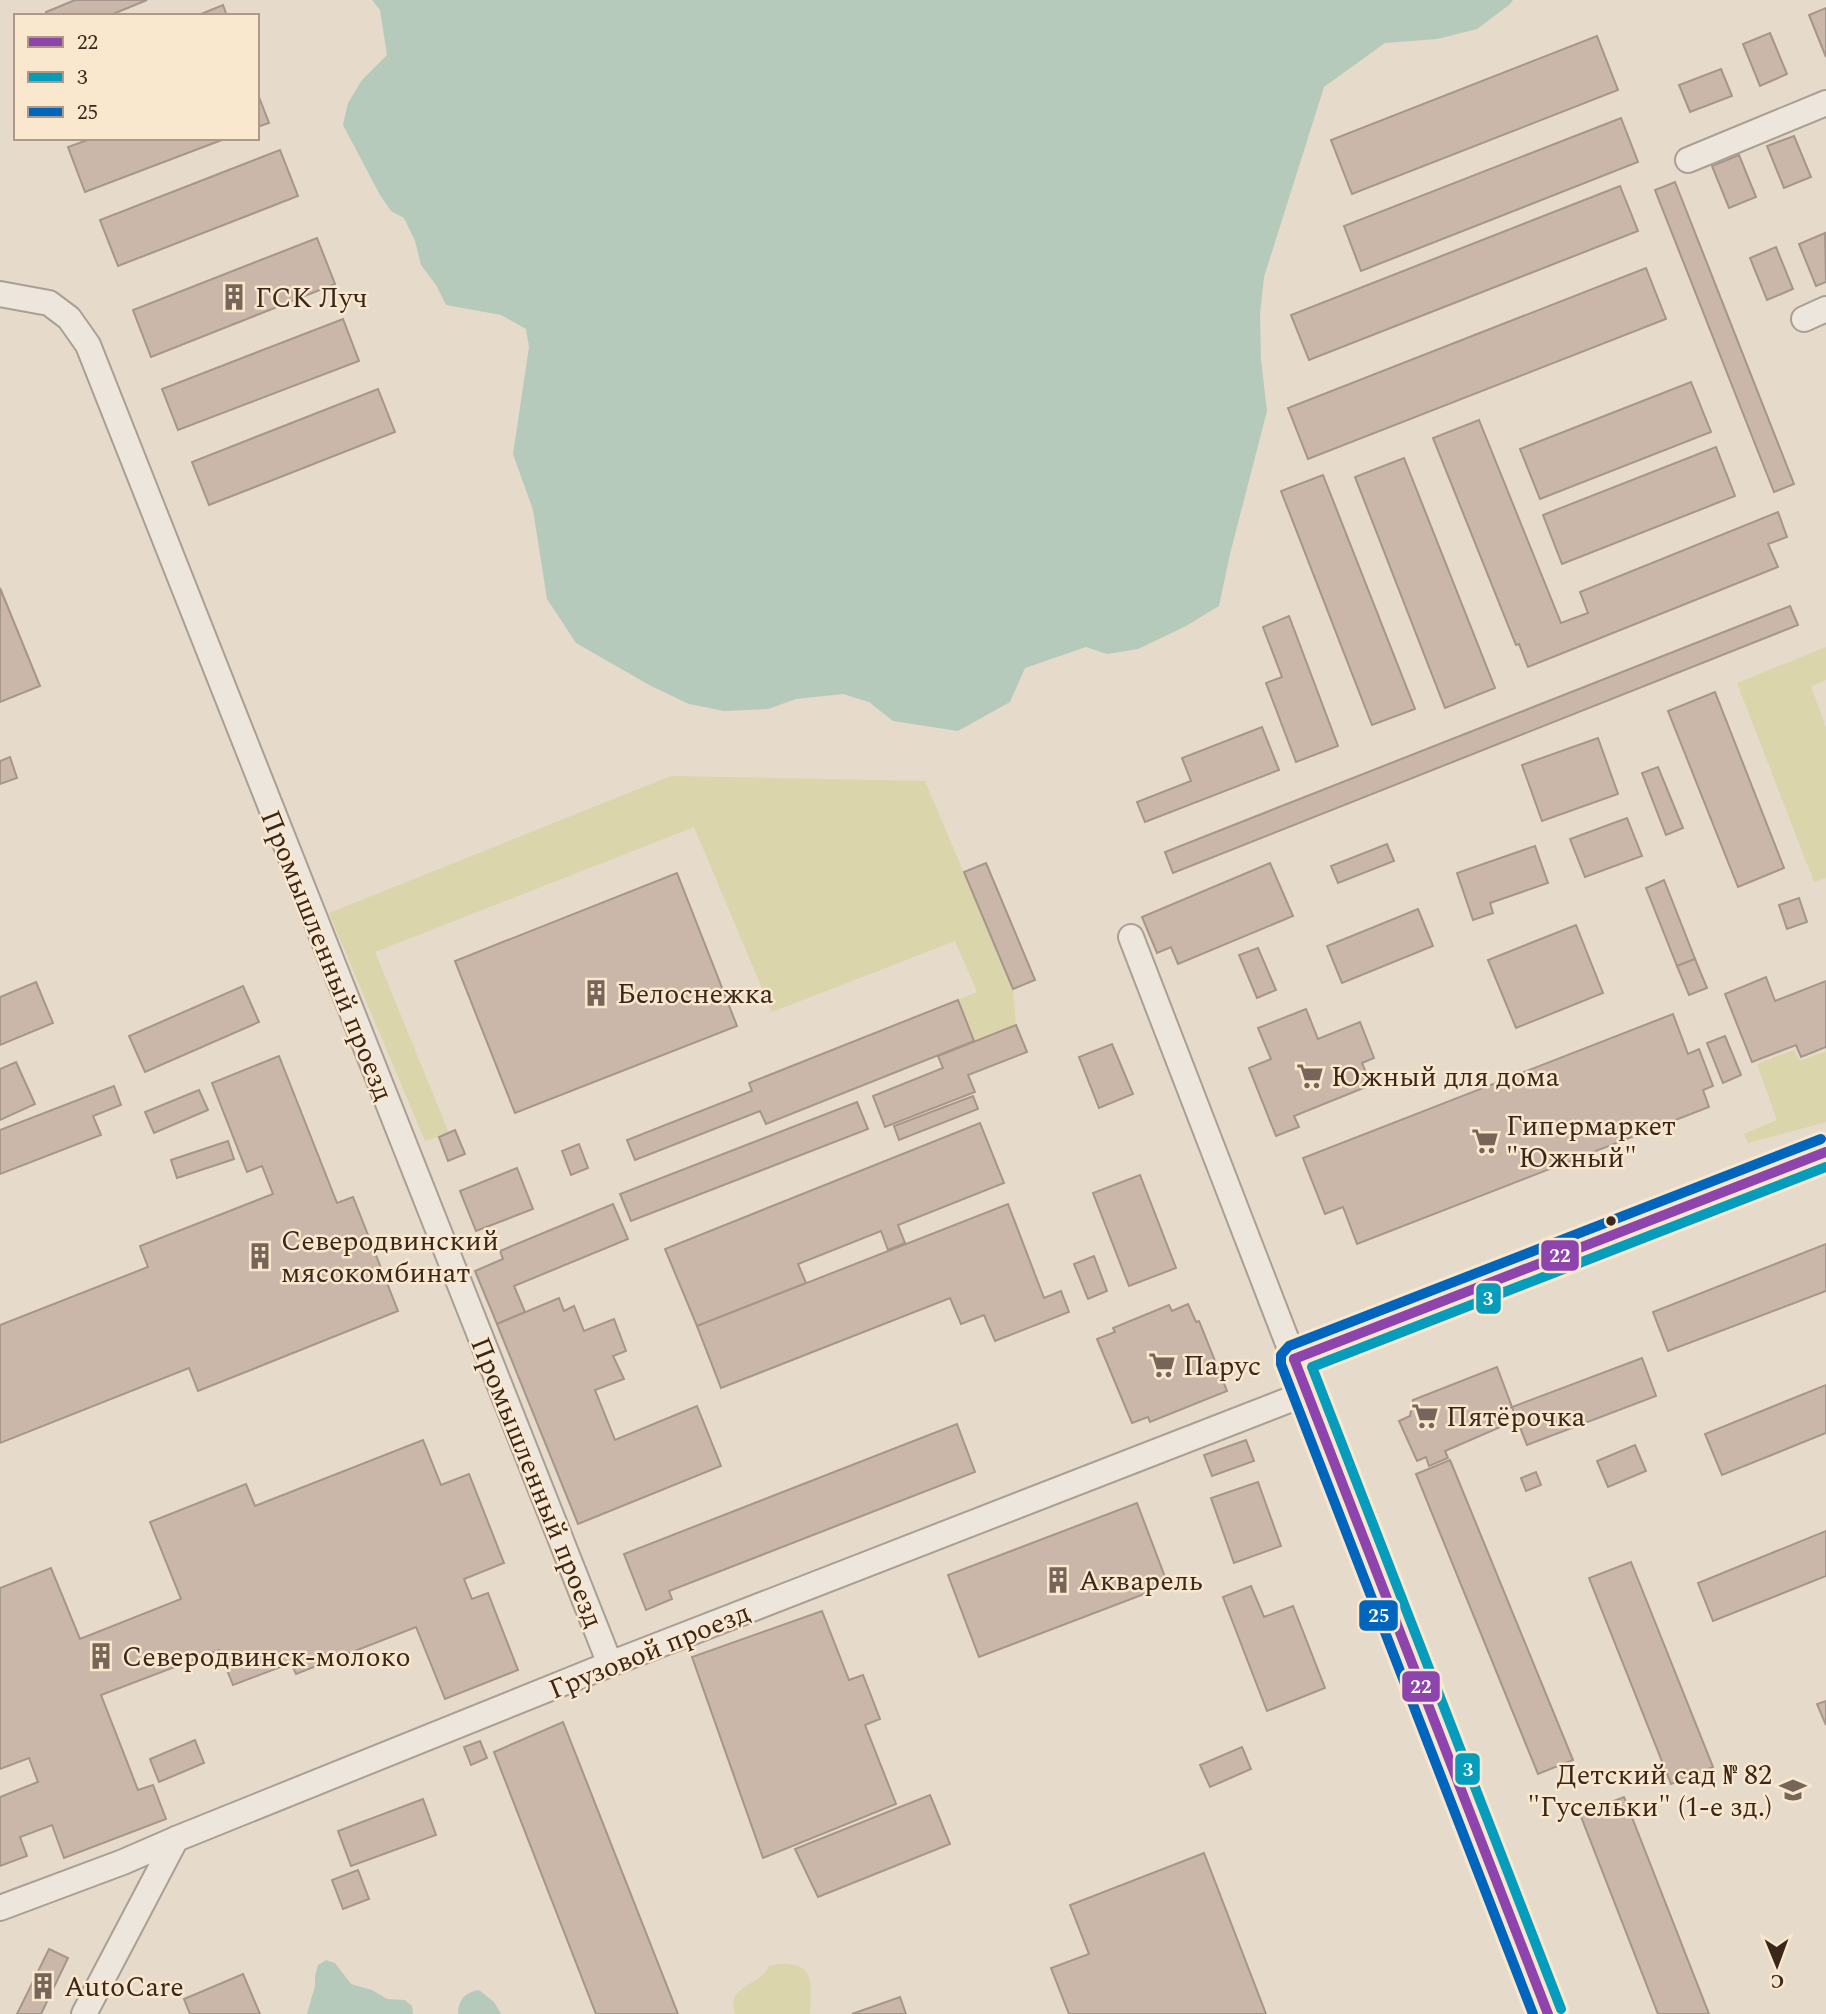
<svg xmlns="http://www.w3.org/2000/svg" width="1826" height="2014" viewBox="0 0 1826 2014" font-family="Spectral,serif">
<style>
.green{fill:#dad5ab}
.water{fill:#b6cabb}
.building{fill:#cab7aa;stroke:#a69589;stroke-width:2}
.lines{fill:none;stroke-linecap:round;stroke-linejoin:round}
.street-casing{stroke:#ab9f94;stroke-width:28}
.secondary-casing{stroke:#9a8f83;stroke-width:37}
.street{stroke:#ede6dd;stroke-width:24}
.secondary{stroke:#ede6dd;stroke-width:33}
.bus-1-casing{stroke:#f9e7ce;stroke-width:16}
.bus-2-casing{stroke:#f9e7ce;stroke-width:16}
.bus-3-casing{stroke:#f9e7ce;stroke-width:16}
.bus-1{stroke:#8e44ad;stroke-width:10}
.bus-2{stroke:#069cbc;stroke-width:10}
.bus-3{stroke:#0065bd;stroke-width:10}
.bus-dot{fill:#3a261b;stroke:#f9e7ce;stroke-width:2.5}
.labels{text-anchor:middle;stroke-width:5;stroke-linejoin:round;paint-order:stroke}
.poi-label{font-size:28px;fill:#3a261b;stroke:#f9e7ce;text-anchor:start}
.street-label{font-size:28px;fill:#3a261b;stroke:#f9e7ce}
.line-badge{stroke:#f9e7ce;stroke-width:2.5}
.badge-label{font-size:19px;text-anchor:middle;font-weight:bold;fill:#fff}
</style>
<rect width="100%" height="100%" fill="#e6daca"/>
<g class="green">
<path d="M1826,647V680L1811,686L1826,728V878L1814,882L1737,683Z"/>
<path d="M671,776L925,781L1013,989L1016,1025L974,1041L958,1000L977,992L955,941L772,1012L694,827L375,952L449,1133L425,1141L329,913Z"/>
<path d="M1794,1050L1800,1061L1826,1051V1122L1748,1143L1744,1134L1777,1120L1757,1064Z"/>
<path d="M779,1964C818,1963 810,1984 810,2014H735C726,1984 760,1987 769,1966Z"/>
</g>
<g class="water">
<path d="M372,0H1513L1509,5L1477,29L1437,39L1385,43L1324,87L1264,277L1260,314L1261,360L1267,411L1230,554L1219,606L1186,626L1138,649L1107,654L1086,647L1025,668L1010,702L958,731L893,721L869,702L843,694L796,699L768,709L724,711L689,704L651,686L576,643L547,599L533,510L513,454L529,347L526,329L501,315L446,305L436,285L421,265L415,241L404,218L391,211L380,195L343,125L348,103L362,80L387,55L380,10Z"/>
<path d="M326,1960L335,1963L351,1984L372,1990L387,1999L405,2000L412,2006L413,2014H307L315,1986V1976L318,1965Z"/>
<path d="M479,1990L494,2002L501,2014H458C458,2000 465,1992 479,1990Z"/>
</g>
<g class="building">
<path d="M75,0H147L108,16H48L46,12Z"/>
<path d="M223,5L227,16H196Z"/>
<path d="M1826,8V57L1809,15Z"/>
<path d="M1770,33L1787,74L1760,86L1743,44Z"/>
<path d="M1597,36L1618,90L1352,194L1331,140Z"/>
<path d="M1721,69L1732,96L1690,112L1679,85Z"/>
<path d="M257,92L269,123L257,127Z"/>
<path d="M1621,118L1638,162L1361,271L1344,226Z"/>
<path d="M1794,136L1811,177L1784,188L1767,146Z"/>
<path d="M93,138H227L85,192L68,147Z"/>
<path d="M280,150L298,196L118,266L100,220Z"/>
<path d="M1739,155L1756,197L1729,208L1712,166Z"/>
<path d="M1675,182L1794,484L1774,492L1655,190Z"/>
<path d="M1620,186L1638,231L1309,360L1291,315Z"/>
<path d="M1825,233L1826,282L1816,286L1799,244Z"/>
<path d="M317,238L335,284L151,357L133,310Z"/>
<path d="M1776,247L1793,289L1767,300L1750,258Z"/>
<path d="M1646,268L1666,319L1308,459L1288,408Z"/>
<path d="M343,319L359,361L178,430L162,389Z"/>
<path d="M1691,382L1711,432L1540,499L1520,449Z"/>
<path d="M378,389L395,432L209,505L192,462Z"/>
<path d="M1479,420L1561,623L1588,613L1580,592L1778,512L1787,537L1768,544L1778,567L1528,667L1519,644L1516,645L1433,438Z"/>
<path d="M1716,447L1735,496L1562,564L1543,515Z"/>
<path d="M1404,458L1495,688L1445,708L1355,477Z"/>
<path d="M1323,475L1415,709L1372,725L1281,491Z"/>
<path d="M0,588L40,686L0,702Z"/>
<path d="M1790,606L1798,625L1173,873L1165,852Z"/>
<path d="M1289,616L1338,746L1296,762L1266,683L1282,677L1263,627Z"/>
<path d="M1715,692L1784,868L1738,887L1668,711Z"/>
<path d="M1262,727L1279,770L1145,822L1137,802L1191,781L1182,758Z"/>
<path d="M1598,738L1618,794L1542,821L1522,765Z"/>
<path d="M10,757L17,778L0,784V761Z"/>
<path d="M1658,767L1683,828L1666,835L1642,773Z"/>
<path d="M1627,818L1642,856L1585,877L1570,839Z"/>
<path d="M1387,844L1394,861L1338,883L1331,866Z"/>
<path d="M1535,846L1548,883L1490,903L1493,913L1473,920L1457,873Z"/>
<path d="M986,863L1035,980L1013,989L964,872Z"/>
<path d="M1270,863L1293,916L1178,964L1171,947L1157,953L1142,917Z"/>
<path d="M677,873L737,1026L515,1113L455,961Z"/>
<path d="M1664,880L1695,959L1677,966L1646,888Z"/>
<path d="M1799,898L1807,922L1787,929L1779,905Z"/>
<path d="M1418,909L1433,946L1342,983L1327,946Z"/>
<path d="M1576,925L1603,993L1516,1028L1488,960Z"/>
<path d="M1258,948L1276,990L1257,998L1239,955Z"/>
<path d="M1695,959L1707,988L1689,995L1677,966Z"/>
<path d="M1766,977L1775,1001L1826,981V1047L1801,1057L1796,1045L1752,1062L1725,994Z"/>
<path d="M36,982L53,1023L0,1045V997Z"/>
<path d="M243,986L259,1022L145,1072L129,1036Z"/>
<path d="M958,1000L974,1041L766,1124L760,1111L635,1160L627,1140L752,1091L749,1083Z"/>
<path d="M1306,1009L1318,1039L1360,1022L1374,1058L1362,1063L1371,1085L1294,1116L1299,1127L1276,1136L1249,1068L1271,1059L1258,1028Z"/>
<path d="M1673,1014L1688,1054L1699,1049L1713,1086L1703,1090L1709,1107L1357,1244L1343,1207L1325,1214L1303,1158Z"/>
<path d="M1016,1025L1027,1052L968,1075L975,1092L885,1127L873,1096L943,1068L938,1056Z"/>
<path d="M1725,1036L1741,1075L1723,1083L1707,1043Z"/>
<path d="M1112,1044L1133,1094L1099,1108L1079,1057Z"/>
<path d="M279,1056L337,1203L353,1197L398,1311L198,1391L189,1368L0,1443V1325L148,1267L140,1246L273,1194L262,1166L247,1172L212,1083Z"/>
<path d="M16,1062L35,1104L0,1120V1069Z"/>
<path d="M114,1086L121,1105L93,1116L101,1135L0,1174V1130Z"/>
<path d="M199,1090L208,1110L154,1133L145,1112Z"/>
<path d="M973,1096L978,1109L899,1140L894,1126Z"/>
<path d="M857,1102L868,1129L631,1221L620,1194Z"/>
<path d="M980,1123L1004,1183L898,1225L905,1243L888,1250L881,1231L798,1264L806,1283L697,1326L665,1249Z"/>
<path d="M455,1130L465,1154L448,1161L439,1137Z"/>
<path d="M228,1141L234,1159L177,1178L171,1160Z"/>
<path d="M579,1144L588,1168L571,1175L562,1151Z"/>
<path d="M517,1168L533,1209L476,1231L460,1191Z"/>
<path d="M1140,1175L1176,1268L1129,1286L1093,1193Z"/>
<path d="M613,1204L628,1239L514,1286L525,1312L497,1324L475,1271L503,1259L500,1251Z"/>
<path d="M1008,1204L1044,1298L1061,1291L1069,1312L995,1341L984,1315L961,1324L950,1298L721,1388L697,1326Z"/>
<path d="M1826,1244V1291L1668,1351L1653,1312Z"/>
<path d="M1094,1256L1107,1291L1088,1299L1074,1264Z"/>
<path d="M559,1298L564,1311L574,1306L584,1331L614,1319L626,1351L613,1356L624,1379L595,1390L615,1440L697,1406L721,1466L578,1524L497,1324Z"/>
<path d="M1188,1304L1196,1322L1199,1321L1227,1391L1150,1422L1148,1417L1132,1423L1097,1339L1115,1332L1113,1328L1169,1305L1172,1311Z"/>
<path d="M1642,1358L1656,1396L1527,1445L1512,1407Z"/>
<path d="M1497,1367L1512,1407L1500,1412L1505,1425L1445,1451L1448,1458L1429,1466L1426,1457L1417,1461L1399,1421L1410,1416L1413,1400Z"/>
<path d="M1826,1385V1433L1722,1475L1705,1434Z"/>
<path d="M957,1424L975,1472L669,1591L672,1599L646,1610L624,1554Z"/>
<path d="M423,1440L441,1485L469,1474L504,1563L464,1579L472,1599L488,1593L518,1670L445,1699L416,1627L296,1674L291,1663L233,1685L219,1650L101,1695L138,1790L153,1785L166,1819L64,1858L52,1825L20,1837L27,1856L0,1866V1797L38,1782L29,1758L0,1769V1588L51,1568L80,1639L181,1599L150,1522L246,1484L255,1506Z"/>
<path d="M1246,1440L1254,1461L1212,1476L1204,1455Z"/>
<path d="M1635,1445L1646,1471L1608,1487L1597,1461Z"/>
<path d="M1450,1460L1573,1760L1538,1774L1416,1474Z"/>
<path d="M1536,1472L1541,1485L1526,1491L1521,1478Z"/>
<path d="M1258,1482L1281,1546L1234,1563L1211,1498Z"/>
<path d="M1137,1503L1168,1585L979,1657L948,1575Z"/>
<path d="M1826,1531V1576L1713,1621L1698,1583Z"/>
<path d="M1631,1562L1713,1767L1671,1784L1589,1578Z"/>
<path d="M1251,1586L1264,1617L1293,1606L1325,1688L1267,1711L1223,1597Z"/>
<path d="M822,1611L849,1680L863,1675L880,1719L865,1725L896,1804L763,1858L692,1657Z"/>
<path d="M1826,1701V1725L1817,1704Z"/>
<path d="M563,1722L678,2014H596L494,1752Z"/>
<path d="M195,1740L204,1763L159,1782L150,1759Z"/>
<path d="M480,1741L487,1758L471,1765L464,1747Z"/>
<path d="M1242,1747L1251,1769L1210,1787L1200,1765Z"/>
<path d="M930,1795L950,1844L818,1897L795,1849Z"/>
<path d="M1624,1797L1709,2014H1658L1580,1814Z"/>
<path d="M423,1799L436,1835L351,1866L338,1831Z"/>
<path d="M1204,1853L1266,2014H1069L1051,1968L1089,1954L1070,1905Z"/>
<path d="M358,1870L369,1899L343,1909L332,1880Z"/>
<path d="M49,1949L68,1958L41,2014H17Z"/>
<path d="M243,1974L260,2014H190L184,1999Z"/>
<path d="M900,1997L906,2014H852Z"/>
</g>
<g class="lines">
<defs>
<g id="street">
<path d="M1688,160L1826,103"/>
<path d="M0,294L49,303L69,318L88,345L610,1664"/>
<path d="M1804,319L1826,309"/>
<path d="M1131,937L1294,1359"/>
<path d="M0,1908L123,1862L176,1839"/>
<path d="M84,2014L176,1839L610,1664L1307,1393"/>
</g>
<path id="secondary" d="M1548,2014L1294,1359L1826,1152"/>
</defs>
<use href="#street" class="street-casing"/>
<use href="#secondary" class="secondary-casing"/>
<use href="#street" class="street"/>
<use href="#secondary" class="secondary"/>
<defs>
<g id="bus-1">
<path d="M1294,1359L1548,2014"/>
<path d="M1294,1359L1826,1152"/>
</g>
<path id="bus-2" d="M1561,2009L1312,1367L1826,1167"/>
<path id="bus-3" d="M1533,2014L1281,1364V1355L1289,1346L1821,1139"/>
</defs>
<use href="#bus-1" class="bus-1-casing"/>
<use href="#bus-2" class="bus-2-casing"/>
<use href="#bus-3" class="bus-3-casing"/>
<use href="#bus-1" class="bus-1"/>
<use href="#bus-2" class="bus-2"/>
<use href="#bus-3" class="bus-3"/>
</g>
<defs>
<symbol id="building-bare" viewBox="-9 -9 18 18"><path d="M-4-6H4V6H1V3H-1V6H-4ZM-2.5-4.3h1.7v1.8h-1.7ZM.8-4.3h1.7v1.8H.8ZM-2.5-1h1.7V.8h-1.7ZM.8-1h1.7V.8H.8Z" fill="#766558" stroke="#f9e7ce" stroke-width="2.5" paint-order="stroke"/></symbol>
<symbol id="supermarket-bare" viewBox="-9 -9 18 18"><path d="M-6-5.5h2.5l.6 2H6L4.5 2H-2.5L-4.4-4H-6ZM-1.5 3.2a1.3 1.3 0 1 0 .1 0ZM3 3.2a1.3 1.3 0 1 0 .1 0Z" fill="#766558" stroke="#f9e7ce" stroke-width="2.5" paint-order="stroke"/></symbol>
<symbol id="school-bare" viewBox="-9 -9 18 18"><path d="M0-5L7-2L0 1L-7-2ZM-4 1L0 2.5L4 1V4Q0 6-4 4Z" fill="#766558" stroke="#f9e7ce" stroke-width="2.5" paint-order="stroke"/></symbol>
</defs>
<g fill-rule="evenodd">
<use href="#building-bare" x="215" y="278" width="38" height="38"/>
<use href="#building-bare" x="577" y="974" width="38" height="38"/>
<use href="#supermarket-bare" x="1291" y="1057" width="38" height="38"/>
<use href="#supermarket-bare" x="1466" y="1122" width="38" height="38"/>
<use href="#building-bare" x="241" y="1237" width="38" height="38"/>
<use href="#supermarket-bare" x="1143" y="1346" width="38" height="38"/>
<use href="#supermarket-bare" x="1406" y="1397" width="38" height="38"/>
<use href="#building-bare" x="1039" y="1561" width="38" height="38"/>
<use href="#building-bare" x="82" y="1637" width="38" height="38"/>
<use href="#school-bare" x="1774" y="1771" width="38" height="38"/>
<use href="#building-bare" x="24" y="1967" width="38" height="38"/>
</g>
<circle class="bus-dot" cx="1611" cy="1221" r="6"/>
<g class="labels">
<g class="poi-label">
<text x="255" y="307">ГСК Луч</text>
<text x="617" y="1003">Белоснежка</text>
<text x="1331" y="1086">Южный для дома</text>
<text x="1506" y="1135">Гипермаркет<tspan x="1506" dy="32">"Южный"</tspan></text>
<text x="281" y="1250">Северодвинский<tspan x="281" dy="32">мясокомбинат</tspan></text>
<text x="1183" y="1375">Парус</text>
<text x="1446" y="1426">Пятёрочка</text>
<text x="1079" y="1590">Акварель</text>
<text x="122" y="1666">Северодвинск-молоко</text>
<text x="1772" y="1784" text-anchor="end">Детский сад № 82<tspan x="1772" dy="32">"Гусельки" (1-е зд.)</tspan></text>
<text x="64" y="1996">AutoCare</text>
</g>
<g class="street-label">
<text transform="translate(328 955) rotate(68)" y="10">Промышленный проезд</text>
<text transform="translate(538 1482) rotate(68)" y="10">Промышленный проезд</text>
<text transform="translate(649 1650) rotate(-22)" y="10">Грузовой проезд</text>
</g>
</g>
<g class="line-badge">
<rect x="1540" y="1239" width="40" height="33" rx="7" fill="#8e44ad"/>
<rect x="1475" y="1282" width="27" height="33" rx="7" fill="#069cbc"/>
<rect x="1358" y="1599" width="41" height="33" rx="7" fill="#0065bd"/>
<rect x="1401" y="1670" width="40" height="33" rx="7" fill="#8e44ad"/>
<rect x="1454" y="1752" width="27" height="34" rx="7" fill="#069cbc"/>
</g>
<g class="badge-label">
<text x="1560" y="1262">22</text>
<text x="1488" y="1305">3</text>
<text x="1379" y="1622">25</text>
<text x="1421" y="1693">22</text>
<text x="1468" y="1776">3</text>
</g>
<rect x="14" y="14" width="245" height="126" fill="#f9e7ce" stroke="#ad9a86" stroke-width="2"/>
<rect x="28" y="37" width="35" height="10" fill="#8e44ad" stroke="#ad9a86" stroke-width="2"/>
<text x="77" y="49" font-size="21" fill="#3a261b">22</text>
<rect x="28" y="72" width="35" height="10" fill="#069cbc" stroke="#ad9a86" stroke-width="2"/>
<text x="77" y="84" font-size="21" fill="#3a261b">3</text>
<rect x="28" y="107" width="35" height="10" fill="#0065bd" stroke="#ad9a86" stroke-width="2"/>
<text x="77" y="119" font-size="21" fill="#3a261b">25</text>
<g transform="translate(1777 1965) rotate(179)" stroke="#f9e7ce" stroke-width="5" paint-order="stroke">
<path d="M0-5L12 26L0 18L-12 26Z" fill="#3a261b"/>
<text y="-10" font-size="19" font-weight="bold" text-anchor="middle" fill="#3a261b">С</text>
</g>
</svg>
